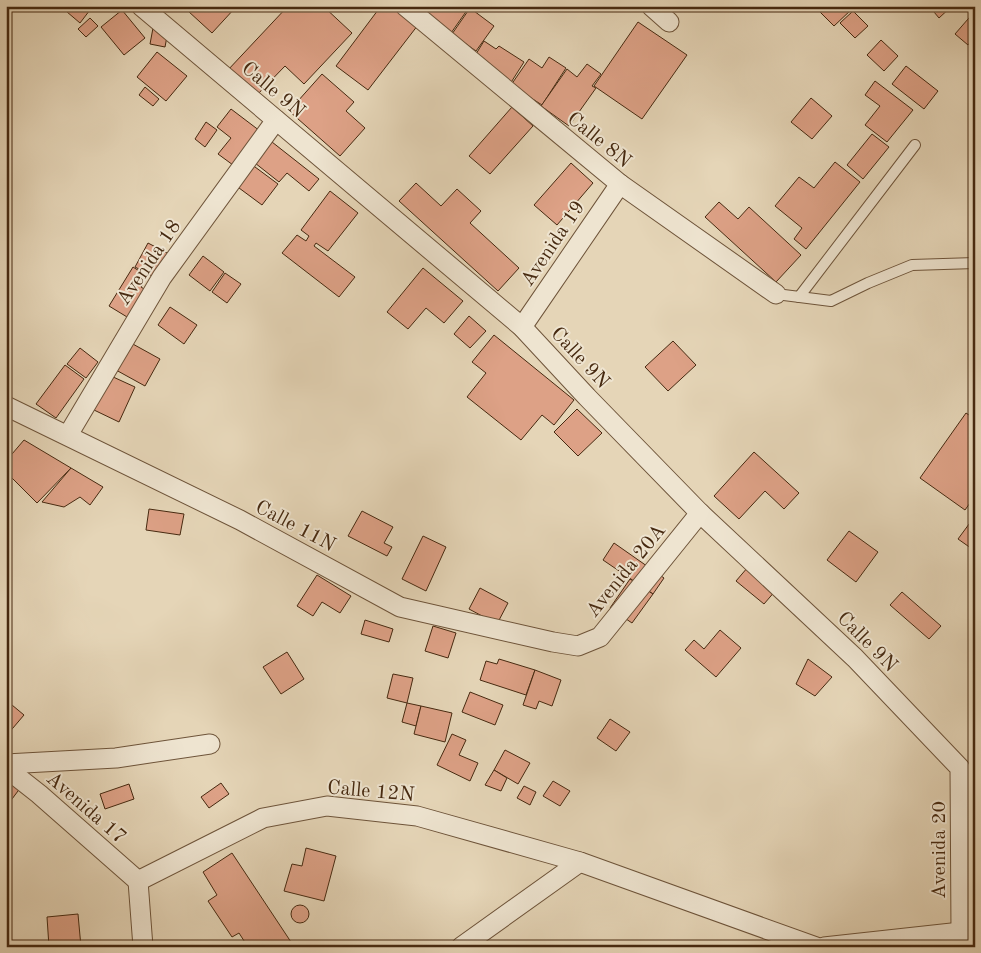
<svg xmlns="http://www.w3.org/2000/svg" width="981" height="953" viewBox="0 0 981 953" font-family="'Old Standard TT',serif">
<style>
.building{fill:#dda186;stroke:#462910}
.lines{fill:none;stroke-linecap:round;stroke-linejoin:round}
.service-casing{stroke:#6e543a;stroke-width:12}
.minor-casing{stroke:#6e543a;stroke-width:21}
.service{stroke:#eee4d0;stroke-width:10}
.minor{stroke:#eee4d0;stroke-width:19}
.labels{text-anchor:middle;stroke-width:4;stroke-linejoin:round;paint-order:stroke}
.street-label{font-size:20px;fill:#462910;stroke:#eee4d0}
</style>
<rect width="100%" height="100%" fill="#e5d5b7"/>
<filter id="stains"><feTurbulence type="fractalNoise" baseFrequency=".004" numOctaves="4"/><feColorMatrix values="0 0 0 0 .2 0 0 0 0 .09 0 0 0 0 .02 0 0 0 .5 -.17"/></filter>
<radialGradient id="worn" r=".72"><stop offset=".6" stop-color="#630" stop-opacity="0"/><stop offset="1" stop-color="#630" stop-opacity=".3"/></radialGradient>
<g class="building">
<path d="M60,6H93L80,23Z"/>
<path d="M193,6H233L235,8L212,33L188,11Z"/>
<path d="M288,6H323L352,33L304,84L285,66L255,97L227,71Z"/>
<path d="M381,6H393L418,25L368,90L336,66Z"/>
<path d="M428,6H470L451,33L423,13Z"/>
<path d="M819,6H849L852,9L834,26L817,9Z"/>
<path d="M929,6H952L939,18Z"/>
<path d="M470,8L494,26L476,51L452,34Z"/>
<path d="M122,10L145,38L124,55L101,27Z"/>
<path d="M853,11L868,26L855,38L840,23Z"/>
<path d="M975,11V41L973,39L968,45L955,34Z"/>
<path d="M90,18L98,26L86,37L78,29Z"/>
<path d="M638,22L687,55L642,119L594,86Z"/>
<path d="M153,28L168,31L165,47L150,44Z"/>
<path d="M881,40L898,56L884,71L867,55Z"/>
<path d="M484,41L496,49L499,46L524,62L510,84L483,66L486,61L476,54Z"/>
<path d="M157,52L187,76L166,101L137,77Z"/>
<path d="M549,57L566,68L542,105L511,85L529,59L542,68Z"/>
<path d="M587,64L601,74L592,86L596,88L569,126L541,106L567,69L577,77Z"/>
<path d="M906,66L938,91L924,109L892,84Z"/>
<path d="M322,74L354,102L346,111L365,128L340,156L289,111Z"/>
<path d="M875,81L913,110L887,142L865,125L880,106L865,95Z"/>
<path d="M145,87L159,99L153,106L139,95Z"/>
<path d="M811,98L832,116L812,139L791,122Z"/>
<path d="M512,107L533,126L490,174L469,156Z"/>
<path d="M231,109L260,131L233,165L218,154L231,138L217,127Z"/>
<path d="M206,122L217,130L205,147L195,139Z"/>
<path d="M872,134L889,147L863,179L847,165Z"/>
<path d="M272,142L319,179L309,191L287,173L279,182L255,163Z"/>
<path d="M835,162L860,182L806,249L794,239L802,228L775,206L799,177L814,188Z"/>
<path d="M571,163L593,183L557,225L534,205Z"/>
<path d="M251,164L278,184L262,205L235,185Z"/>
<path d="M416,183L441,206L457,189L481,211L470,223L519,268L498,291L399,201Z"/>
<path d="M330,191L358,213L328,251L316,243L314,246L355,277L339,297L282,253L297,235L306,241L309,236L301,230Z"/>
<path d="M719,202L738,219L749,207L801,255L776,282L705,217Z"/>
<path d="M148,243L169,254L156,278L135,267Z"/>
<path d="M203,256L224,272L210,291L189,275Z"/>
<path d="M133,267L147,276L141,287L149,292L132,320L109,306Z"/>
<path d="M423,268L463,301L444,323L426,308L408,329L387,312Z"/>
<path d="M225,273L241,284L227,303L212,292Z"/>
<path d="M170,307L197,325L184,344L158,325Z"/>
<path d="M469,316L486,331L470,348L454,334Z"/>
<path d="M494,335L574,400L554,425L542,415L521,440L467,397L486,373L472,362Z"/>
<path d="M673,341L696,365L668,391L645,367Z"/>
<path d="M131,343L160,359L145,386L116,370Z"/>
<path d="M80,348L98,362L86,378L67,364Z"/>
<path d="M65,365L84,379L56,418L36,404Z"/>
<path d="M111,376L135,387L119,422L94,410Z"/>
<path d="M577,409L602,433L578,456L554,432Z"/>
<path d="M966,413L975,419V496L965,510L920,478Z"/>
<path d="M24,440L71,468L37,503L6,472V461Z"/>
<path d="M754,452L799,493L784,509L765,491L739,519L714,496Z"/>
<path d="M71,468L103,487L90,505L80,497L64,507L42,502Z"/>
<path d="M149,509L184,514L180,535L146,530Z"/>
<path d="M362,511L393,527L384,543L392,547L387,556L348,536Z"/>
<path d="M975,516V551L958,539Z"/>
<path d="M849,531L878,552L856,582L827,560Z"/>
<path d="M423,536L446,547L426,591L402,579Z"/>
<path d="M614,543L664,578L653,594L603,560Z"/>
<path d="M748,567L776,590L764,604L736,581Z"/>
<path d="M317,575L351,596L340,613L322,602L313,616L297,606Z"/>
<path d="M630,579L653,594L632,623L610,608Z"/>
<path d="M480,588L508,603L497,624L469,609Z"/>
<path d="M902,592L941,626L929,639L890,605Z"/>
<path d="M365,620L393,629L389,642L361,634Z"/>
<path d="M433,626L456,633L448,658L425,651Z"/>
<path d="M720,630L741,648L716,677L685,650L694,640L704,649Z"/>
<path d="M287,652L304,679L281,694L263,667Z"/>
<path d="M499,659L535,670L526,695L480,680L486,661L497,664Z"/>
<path d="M808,659L832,677L815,696L796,684Z"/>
<path d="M535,670L561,680L552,706L539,701L536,709L523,705Z"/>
<path d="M393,674L413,678L407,703L387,698Z"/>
<path d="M470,692L503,705L495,725L462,712Z"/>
<path d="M6,700L24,715L7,735L6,734Z"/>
<path d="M407,703L421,706L416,726L402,722Z"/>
<path d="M421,706L452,713L445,742L414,734Z"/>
<path d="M610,719L630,732L616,751L597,738Z"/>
<path d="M452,734L466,740L459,755L478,763L470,781L437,765Z"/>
<path d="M505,750L530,763L518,784L494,770Z"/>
<path d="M494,770L507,778L501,791L485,785Z"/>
<path d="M6,775L21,787L6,807Z"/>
<path d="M553,781L570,791L560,806L543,796Z"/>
<path d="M221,783L229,794L209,808L201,797Z"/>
<path d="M129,784L134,799L105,809L100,794Z"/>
<path d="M524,786L536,792L530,805L517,798Z"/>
<path d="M306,848L336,856L324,901L284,891L292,864L302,866Z"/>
<path d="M232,853L291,942L283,947H248L239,933L232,937L208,901L217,895L203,872Z"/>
<circle cx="300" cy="914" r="9"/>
<path d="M78,914L81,947H49L47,917Z"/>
</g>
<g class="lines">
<defs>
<g id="service">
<path d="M776,294L831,301L868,283L912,265L975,263"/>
<path d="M799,297L915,145"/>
</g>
<g id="minor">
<path d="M141,6L522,327L587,397L700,513L855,658L960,768L961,932"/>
<path d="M405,6L620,184L776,294"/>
<path d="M651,6L669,22"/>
<path d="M522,327L620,184"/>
<path d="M6,406L240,520L400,607L553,642L578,646L600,637L700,513"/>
<path d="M68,435L162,277L276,120"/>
<path d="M6,764L116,758L210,744"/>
<path d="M6,768L39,794L138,881"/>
<path d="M138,881L263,818L327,806L417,816L580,862L816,947"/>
<path d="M138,881L143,947"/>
<path d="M461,947L580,862"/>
<path d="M824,947L961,932L975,942"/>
</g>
</defs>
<use href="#service" class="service-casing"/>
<use href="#minor" class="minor-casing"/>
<use href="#service" class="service"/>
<use href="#minor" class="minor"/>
</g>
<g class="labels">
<g class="street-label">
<text transform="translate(274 89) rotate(40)" y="7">Calle 9N</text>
<text transform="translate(600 139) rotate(39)" y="7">Calle 8N</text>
<text transform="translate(552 243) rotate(-56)" y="7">Avenida 19</text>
<text transform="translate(148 262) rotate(-56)" y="7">Avenida 18</text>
<text transform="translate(581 357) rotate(47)" y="7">Calle 9N</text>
<text transform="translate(296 525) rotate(28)" y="7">Calle 11N</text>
<text transform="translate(625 570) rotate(-51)" y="7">Avenida 20A</text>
<text transform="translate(868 641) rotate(45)" y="7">Calle 9N</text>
<text transform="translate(371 790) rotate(5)" y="7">Calle 12N</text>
<text transform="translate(87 807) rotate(41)" y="7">Avenida 17</text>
<text transform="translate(938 850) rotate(-90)" y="7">Avenida 20</text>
</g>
</g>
<rect width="981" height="953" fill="none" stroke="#e5d5b7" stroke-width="25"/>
<rect x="8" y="8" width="966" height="938" fill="none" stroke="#462910" stroke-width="2.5"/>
<rect x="12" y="12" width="956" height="928" fill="none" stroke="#462910"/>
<rect width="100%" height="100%" filter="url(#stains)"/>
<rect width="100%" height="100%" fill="url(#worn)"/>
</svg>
